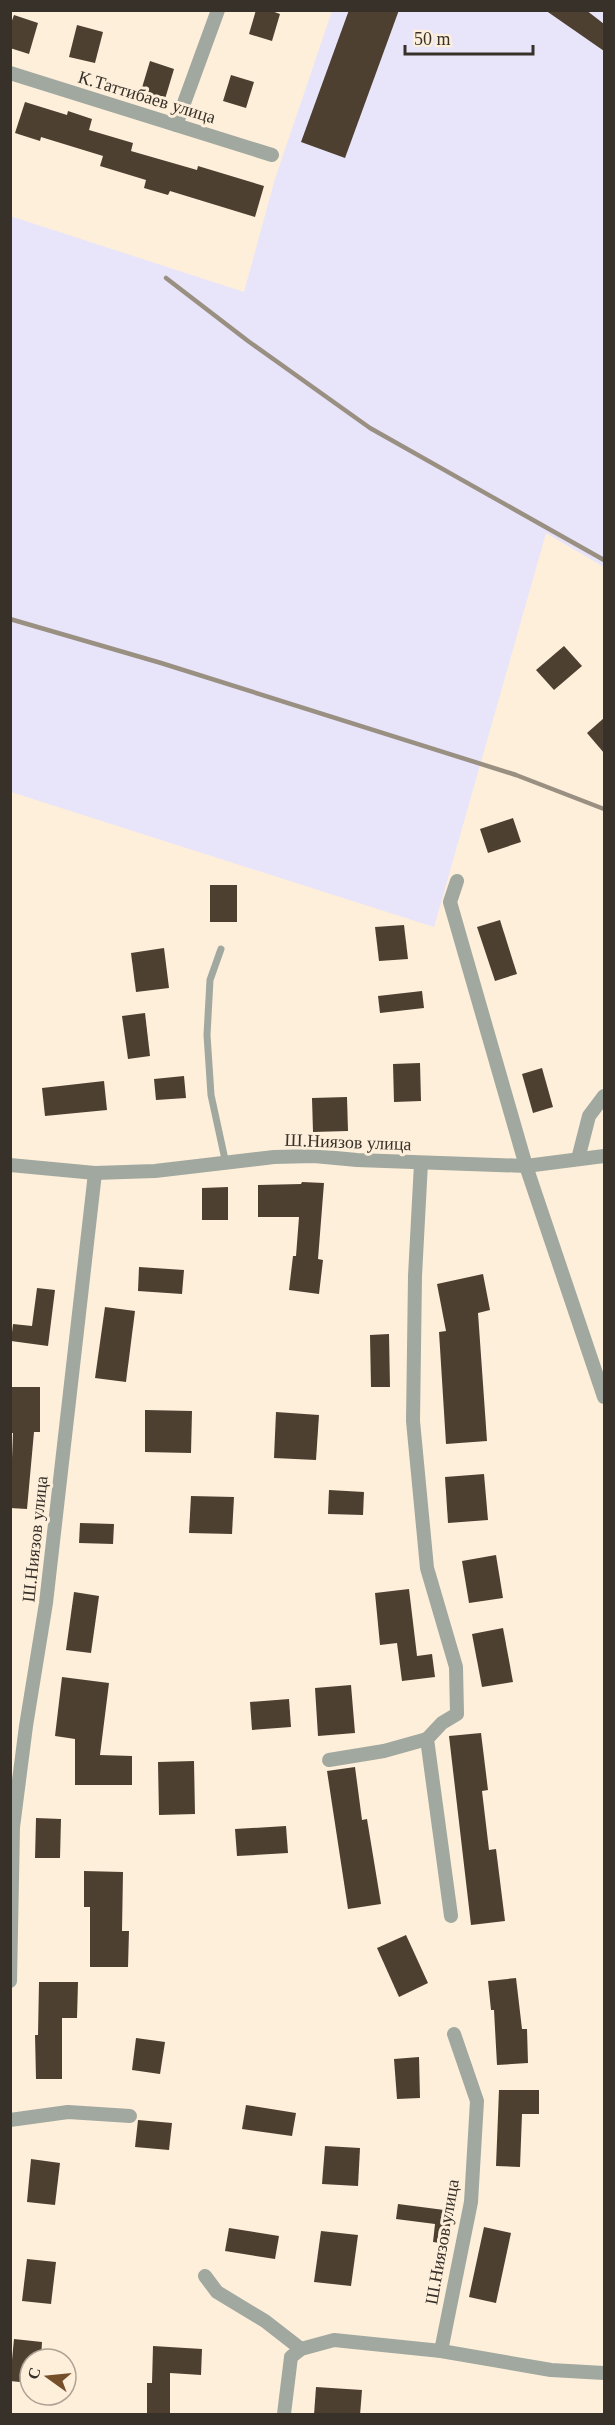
<svg xmlns="http://www.w3.org/2000/svg" width="615" height="2425" viewBox="0 0 615 2425" font-family="Georgia,serif">
<style>
.industrial{fill:#e8e4fa}
.building{fill:#4d4031}
.lines{fill:none;stroke-linecap:round;stroke-linejoin:round}
.lane{stroke:#a1a89f;stroke-width:7}
.street{stroke:#a1a89f;stroke-width:14}
.rail{stroke:#9a9082;stroke-width:4.5}
.labels{text-anchor:middle;stroke-width:6;stroke-linejoin:round;paint-order:stroke}
.street-label{font-size:18px;fill:#37312a;stroke:#feefdb}
</style>
<rect width="100%" height="100%" fill="#feefdb"/>
<path class="industrial" d="M332,11H604V567L546,533L434,927L11,792L10,216L244,292L275,179Z"/>
<g class="building">
<path d="M256,10H269L280,14L272,41L249,34Z"/>
<path d="M349,10H399L345,158L301,142Z"/>
<path d="M545,10H586L604,24V51Z"/>
<path d="M14,15L38,23L29,54L10,48V26Z"/>
<path d="M77,25L103,32L95,63L69,57Z"/>
<path d="M150,61L174,69L165,99L141,91Z"/>
<path d="M231,75L254,82L246,108L223,101Z"/>
<path d="M25,102L67,115L68,111L92,119L89,130L133,143L131,151L197,170L198,166L264,186L255,217L170,191L168,195L144,188L146,180L100,166L103,156L41,137L40,141L15,133Z"/>
<path d="M564,646L582,666L554,690L536,670Z"/>
<path d="M604,718V753L587,733Z"/>
<path d="M513,818L521,842L488,853L480,829Z"/>
<rect x="210" y="885" width="27" height="37"/>
<path d="M500,920L517,974L495,981L477,927Z"/>
<path d="M404,925L408,959L379,961L375,927Z"/>
<path d="M164,948L169,988L136,992L131,953Z"/>
<path d="M422,991L424,1008L380,1013L378,996Z"/>
<path d="M145,1013L150,1056L128,1059L122,1016Z"/>
<path d="M420,1063L421,1101L394,1102L393,1064Z"/>
<path d="M542,1068L553,1107L533,1113L522,1074Z"/>
<path d="M184,1076L186,1098L156,1100L154,1079Z"/>
<path d="M104,1081L107,1110L45,1116L42,1088Z"/>
<path d="M347,1097L348,1131L313,1132L312,1098Z"/>
<path d="M302,1182L324,1183L318,1259L323,1260L319,1294L289,1290L293,1256H296L299,1217H258V1185L301,1184Z"/>
<path d="M228,1187V1220H202V1188Z"/>
<path d="M139,1267L184,1270L182,1294L138,1291Z"/>
<path d="M483,1274L490,1310L478,1313L487,1441L446,1444L439,1332L446,1331L437,1284Z"/>
<path d="M37,1288L55,1290L48,1346L11,1341L13,1324L32,1326Z"/>
<path d="M105,1307L135,1311L126,1382L95,1378Z"/>
<path d="M389,1334L390,1387H371L370,1335Z"/>
<path d="M10,1387H40V1432H34L27,1509L10,1508L13,1433H10Z"/>
<path d="M145,1410L192,1411L191,1453L145,1452Z"/>
<path d="M276,1412L319,1415L316,1460L274,1458Z"/>
<path d="M484,1474L488,1520L448,1523L445,1477Z"/>
<path d="M329,1490L364,1492L363,1515L328,1514Z"/>
<path d="M191,1496L234,1497L232,1534L189,1533Z"/>
<path d="M80,1523L114,1524L113,1544L79,1543Z"/>
<path d="M496,1555L503,1598L469,1603L462,1561Z"/>
<path d="M409,1589L417,1656L432,1654L435,1677L402,1681L397,1643L380,1645L375,1593Z"/>
<path d="M74,1592L99,1596L91,1653L66,1650Z"/>
<path d="M503,1628L513,1682L482,1687L472,1634Z"/>
<path d="M62,1677L109,1683L100,1755L132,1756V1785H75V1739L55,1736Z"/>
<path d="M351,1685L355,1733L318,1736L315,1688Z"/>
<path d="M289,1699L291,1727L252,1730L250,1702Z"/>
<path d="M481,1733L488,1790L482,1791L489,1850L496,1849L505,1921L471,1925L449,1736Z"/>
<path d="M194,1761L195,1814L159,1815L158,1762Z"/>
<path d="M355,1767L362,1820L367,1819L381,1904L348,1909L327,1771Z"/>
<path d="M36,1818L61,1819L60,1858H35Z"/>
<path d="M286,1826L288,1853L237,1856L235,1829Z"/>
<path d="M84,1871L123,1872L122,1931H129L128,1967H90V1907H84Z"/>
<path d="M406,1935L428,1983L399,1997L377,1948Z"/>
<path d="M516,1978L522,2029H527L528,2063L497,2065L494,2010H491L488,1981Z"/>
<path d="M39,1982H78L77,2018H62V2079H36L35,2035H38Z"/>
<path d="M136,2038L165,2042L160,2074L132,2070Z"/>
<path d="M419,2057L420,2098L397,2099L394,2059Z"/>
<path d="M499,2090H539V2114H522L520,2167L496,2166Z"/>
<path d="M246,2105L296,2113L292,2136L242,2129Z"/>
<path d="M138,2120L172,2123L169,2150L135,2147Z"/>
<path d="M325,2146L360,2148L358,2186L322,2184Z"/>
<path d="M31,2159L60,2163L55,2205L27,2202Z"/>
<path d="M398,2204L452,2211L448,2244L433,2242L435,2224L396,2219Z"/>
<path d="M484,2227L511,2233L496,2303L469,2297Z"/>
<path d="M229,2228L279,2236L275,2259L225,2251Z"/>
<path d="M321,2231L358,2235L351,2286L314,2282Z"/>
<path d="M27,2259L56,2262L51,2304L22,2301Z"/>
<path d="M14,2339L42,2342L41,2359H30V2383L10,2381Z"/>
<path d="M153,2346L202,2349L201,2375L170,2373V2415H147V2383H152Z"/>
<path d="M316,2387L362,2390L360,2415H314Z"/>
</g>
<g class="lines">
<path class="lane" d="M221,949L210,980L207,1035L211,1095L226,1164"/>
<g class="street">
<path d="M10,73L272,155"/>
<path d="M176,125L218,10"/>
<path d="M457,881L450,902L526,1166L604,1397"/>
<path d="M578,1159L589,1116L604,1096"/>
<path d="M421,1163L415,1276L413,1421L427,1568L456,1667L457,1714L442,1723L427,1739L451,1916"/>
<path d="M10,1165L95,1173L155,1171L274,1157L314,1156L357,1160L526,1166L604,1156"/>
<path d="M329,1760L384,1751L427,1739"/>
<path d="M10,1981L13,1827L26,1726L46,1603L95,1173"/>
<path d="M10,2120L68,2112L130,2116"/>
<path d="M205,2276L217,2292L265,2321L301,2349"/>
<path d="M441,2351L471,2202L477,2101L454,2034"/>
<path d="M284,2414L291,2357L301,2349L334,2340L441,2351L551,2370L604,2373"/>
</g>
<g class="rail">
<path d="M166,278L248,341L370,428L604,560"/>
<path d="M10,619L161,663L516,775L604,809"/>
</g>
</g>
<g class="labels">
<g class="street-label">
<text transform="translate(147 97) rotate(17)" y="6">К.Таттибаев улица</text>
<text transform="translate(348 1142) rotate(2)" y="6">Ш.Ниязов улица</text>
<text transform="translate(35 1539) rotate(-84)" y="6">Ш.Ниязов улица</text>
<text transform="translate(442 2242) rotate(-80)" y="6">Ш.Ниязов улица</text>
</g>
</g>
<rect width="615" height="2425" fill="none" stroke="#37312a" stroke-width="24"/>
<g transform="translate(48 2377) rotate(285)"><circle r="28" fill="#feefdb" stroke="#aea394" stroke-width="1.5"/>
<path d="M0-4.5L10 22L0 15L-10 22Z" fill="#744f2a"/>
<text y="-9" font-size="16" font-weight="bold" text-anchor="middle" fill="#37312a">С</text>
</g>
<path d="M405 45v9h128v-9" fill="none" stroke="#37312a" stroke-width="3"/>
<text x="414" y="45" font-size="18" fill="#37312a" stroke="#feefdb" stroke-width="4.5" paint-order="stroke">50 m</text>
</svg>
